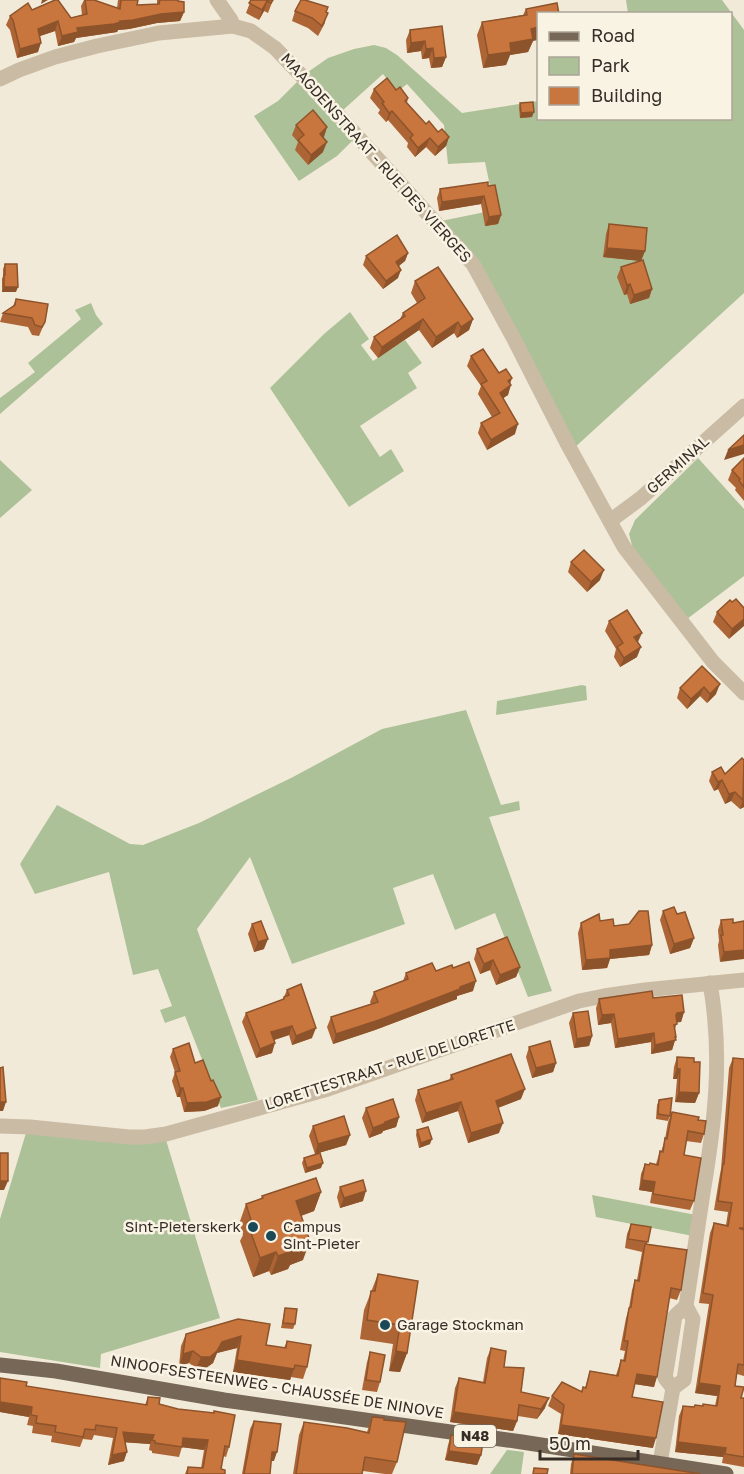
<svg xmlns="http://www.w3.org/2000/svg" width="744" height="1474" viewBox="0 0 744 1474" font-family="'Golos Text',sans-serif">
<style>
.green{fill:#acc198}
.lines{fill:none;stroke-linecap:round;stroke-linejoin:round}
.minor{stroke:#cabba4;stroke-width:15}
.major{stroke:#776756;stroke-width:15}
.wall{fill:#ad6535}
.shaded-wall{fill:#8d532b}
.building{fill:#c9763e;stroke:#8d532b;stroke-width:1.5}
.poi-dot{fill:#1a4957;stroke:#f9f3e4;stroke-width:2}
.labels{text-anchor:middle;stroke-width:5;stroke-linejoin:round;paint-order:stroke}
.shield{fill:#f9f3e4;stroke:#70685f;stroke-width:1.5}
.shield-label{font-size:14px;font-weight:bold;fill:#352d26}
.street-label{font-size:15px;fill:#352d26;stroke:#f9f3e4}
.poi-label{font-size:15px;fill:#352d26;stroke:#f9f3e4;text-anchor:start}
</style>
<rect width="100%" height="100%" fill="#f2ead8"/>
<g class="green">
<path d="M626,0H722L744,30V293L573,449L441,221L495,210L485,162L448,164L444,125L407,84L397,92L383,74L342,111L308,72L328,58L354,49L374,45L386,48L397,55L462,113L538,101V118H730V14L628,13Z"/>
<path d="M297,82L352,141L337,156L299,181L254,116L278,101Z"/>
<path d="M91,303L96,315L103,324L0,414V398L35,372L28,363L81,319L75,310Z"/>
<path d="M350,312L369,339L361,345L373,361L405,340L422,363L408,373L417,388L360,426L380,457L391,449L404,471L349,507L270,388L324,334Z"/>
<path d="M698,458L744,509V576L687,619L633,549L629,534L635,520Z"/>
<path d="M0,460L32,490L0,518Z"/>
<path d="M582,685L586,686L587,700L496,715L497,701Z"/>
<path d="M466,710L501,805L519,801L520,810L489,817L552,991L528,997L495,913L455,930L433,874L393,888L405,924L292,964L250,857L197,929L258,1100L221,1108L185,1016L165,1023L160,1010L172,1006L158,969L133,975L109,872L35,894L20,864L57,805L130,844L143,845L199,823L293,777L382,729Z"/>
<path d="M26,1133L166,1140L220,1318L101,1354L100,1368L0,1352V1219Z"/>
<path d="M592,1195L696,1215L693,1236L596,1217Z"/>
<path d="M507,1450L524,1452L521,1474H490Z"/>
</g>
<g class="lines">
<g class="minor">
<path d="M217,0L231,20L233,26"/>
<path d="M0,79L19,70L55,57L97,46L159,33L233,26L251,31L275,48L319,94L473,264L515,341L568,445L624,547L713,662L744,693"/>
<path d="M610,521L641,498L744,406"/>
<path d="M0,1126L30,1127L129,1137H145L166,1134L328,1089L579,1001L604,996L645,990L744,980"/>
<path d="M673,1388L684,1380L693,1319L686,1306"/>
<path d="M660,1463L673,1388L665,1378L675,1316L686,1306C692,1268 697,1231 703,1193C715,1121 723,1056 710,983"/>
</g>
<path class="major" d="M0,1365L56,1371L224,1400L522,1442L726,1474"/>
</g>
<g class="wall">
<path d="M84,0H94L117,8L118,0H138L137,5L157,4V0H178L184,12L180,21L157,23L129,29L118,30L117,32L110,33L76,38L74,42L58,46L55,31L40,36L38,52L17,58L10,30L6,25L10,16L32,10L71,18L82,15L81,6Z"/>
<path d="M251,0H273L268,13L264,11L259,20L246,13Z"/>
<path d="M526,9L533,41L528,52L510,55L506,65L483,68L477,35L482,22L523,15Z"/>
<path d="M295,11L326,12L325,23L318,36L308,28L292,21Z"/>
<path d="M410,30L446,57L442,67L431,68L429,58L422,59L421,51L407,53L406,40Z"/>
<path d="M374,89L396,90L408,98L407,103L426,124L438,132L449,137L446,146L435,156L426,147L415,157L407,147L408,143L388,120L386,122L378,113L380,110L370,98Z"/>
<path d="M520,103L532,117L520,118L519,108Z"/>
<path d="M296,125L327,127L323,138V152L308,165L295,150L298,142L292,135Z"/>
<path d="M488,186L501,215L498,224L485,226L481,204L439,211L437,198L440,189Z"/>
<path d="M609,224L645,251L641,260L652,289L649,298L630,304L627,294L624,295L617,277L621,267L640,261L603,257L606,234Z"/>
<path d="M408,253L405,261L399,266L398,278L383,289L363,265L366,256Z"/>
<path d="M5,264L16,292H2V279L3,276V269Z"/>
<path d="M415,281L473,319L469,330L457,338L454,333L432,348L419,330L378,358L370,348L374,337L400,319L403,313L417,303L411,293Z"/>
<path d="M16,299L45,322L39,336L32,335L28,327L0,322L3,313L13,306Z"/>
<path d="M471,356L499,373L510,383L508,395L503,398L515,434L487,450L478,433L481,423L492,417L478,394L481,386L467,366Z"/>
<path d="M744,458V501L735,490L736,488L728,480L732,470Z"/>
<path d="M571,562L600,580L587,592L568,572Z"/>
<path d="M732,602L744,608L729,639L713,622L717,612Z"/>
<path d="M609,621L638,643L637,657L620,667L614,657L616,649L605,631Z"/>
<path d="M702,666L716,694L707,703L700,696L687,709L677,698L680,688Z"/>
<path d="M744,760V807L740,809L731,801L725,804L718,789L714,791L709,781L712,772L725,774Z"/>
<path d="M663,911L694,938L690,948L670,954L660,920Z"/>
<path d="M721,920L733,923L744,921L720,962L718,945L719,941L718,930Z"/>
<path d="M600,921L614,926L652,945L649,955L610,959L607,968L582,970L578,933L581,923Z"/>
<path d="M252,924L264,949L254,952L248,934Z"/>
<path d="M477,949L520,967L516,977L496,985L490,970L480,974L474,959Z"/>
<path d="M453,968L473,991L457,996V999L375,1030L333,1044L327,1027L331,1017L371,1004L370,1002L374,992L403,981L406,973L436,971Z"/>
<path d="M287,990L312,1038L292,1045L289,1035L274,1040L272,1053L256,1058L242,1022L246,1013L283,999Z"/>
<path d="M653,998L684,1012L681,1022H677L675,1029L676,1037L672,1050L651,1054V1042L615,1048L611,1023L598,1025L596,1008L599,999Z"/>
<path d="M573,1013L592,1036L589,1046L574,1048L569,1023Z"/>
<path d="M529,1047L556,1063L553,1072L532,1078L526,1057Z"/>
<path d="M173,1049L195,1063L218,1106L204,1111L184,1112L180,1097H177L172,1081L175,1072L170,1057Z"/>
<path d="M677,1057L694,1062L699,1093L695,1103L675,1102L677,1079H673L674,1067Z"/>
<path d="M733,1058L744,1059V1376L737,1374L735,1386L741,1398H744V1467L722,1463L723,1457L675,1452L679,1416L683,1406L694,1407L703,1406H715L717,1396L695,1393L709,1304L699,1303L710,1233L714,1223L726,1225L728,1212L714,1210L720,1174L721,1169L729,1068Z"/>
<path d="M451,1075L521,1099L498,1108L499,1133L468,1143L458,1111L422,1123L415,1100L418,1090L449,1081Z"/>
<path d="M659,1100L670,1116L668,1121L656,1119L657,1105Z"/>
<path d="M366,1108L399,1117L396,1127L383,1131L382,1133L369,1138L362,1118Z"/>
<path d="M672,1112L698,1120L704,1134L701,1143L686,1141L684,1155L694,1201L690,1210L650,1203L652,1192L639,1190L641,1174L645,1164H656L660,1151L661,1152L665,1139L668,1122Z"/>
<path d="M313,1126L350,1135L346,1145L315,1154L309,1136Z"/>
<path d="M417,1130L430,1144L419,1148L416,1135Z"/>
<path d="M304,1158L321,1168L305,1173L302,1163Z"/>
<path d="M340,1187L363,1201L340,1208L337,1197Z"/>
<path d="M321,1192L314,1211L301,1216L303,1260L290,1265L288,1269L271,1275L269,1271L253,1277L240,1241L243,1235L239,1224L246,1204L261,1199L262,1196Z"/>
<path d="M631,1224L651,1227L647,1244L681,1290L677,1300L669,1298L654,1387L635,1384L632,1397L653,1448L558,1434L561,1414L548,1406L552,1396L581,1392L583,1387L585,1388L590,1371L616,1375L621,1360L623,1361L625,1351L620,1350L626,1318L629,1308L632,1290L635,1280H637L642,1252L625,1248L627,1234Z"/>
<path d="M378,1274L418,1281L407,1353L400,1372L389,1371L393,1344L360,1339L364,1310Z"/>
<path d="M285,1308L295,1324L293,1329L281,1328Z"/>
<path d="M238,1319L266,1345L284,1348L287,1341L307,1367L303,1379L291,1377L290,1380L233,1372L237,1348L217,1353L213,1363L206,1368H196L189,1363L179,1366L181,1346L186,1334Z"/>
<path d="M491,1348L521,1392L545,1408L537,1419L518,1416L517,1421L513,1431L450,1422L455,1388L459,1378L483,1382L487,1358Z"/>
<path d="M370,1352L380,1382L377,1392L362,1390L367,1362Z"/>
<path d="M0,1378L26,1386L145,1405L148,1397L229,1447L226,1457L223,1456L221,1469L225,1474H185L188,1467L201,1468L204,1450L182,1447L179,1457L152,1453V1451L149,1450L150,1444L125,1442L124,1461L108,1465L113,1438L94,1435L92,1440L83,1439L80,1447L51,1442L52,1436L32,1433L33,1426L27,1425L29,1417L0,1412Z"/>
<path d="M372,1417L384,1420L397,1462L392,1474H385L363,1471L362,1474H293L299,1435L304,1422L367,1432Z"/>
<path d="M254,1421L274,1461H271L270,1474H242L250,1429Z"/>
<path d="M451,1435L481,1455L477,1465L445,1460L448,1445Z"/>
<path d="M574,1454L701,1474H570L571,1464Z"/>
</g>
<g class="shaded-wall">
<path d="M42,0H48L41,4Z"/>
<path d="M267,1L264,11L259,20L262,10Z"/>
<path d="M184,12L180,21L157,23L129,29L118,30L117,32L110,33L76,38L74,42L58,46L62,36L77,28L161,14Z"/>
<path d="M58,21L55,31L34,38L38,29Z"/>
<path d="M538,27V40L533,41L528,52L510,55L506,65L483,68L488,55L531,29Z"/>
<path d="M425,41L421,51L407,53L411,43Z"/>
<path d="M41,43L38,52L17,58L20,49Z"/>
<path d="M433,48L429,58L422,59L426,49Z"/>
<path d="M446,57L442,67L431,68L434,58Z"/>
<path d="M392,111L388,120L386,122L389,113Z"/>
<path d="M534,112L532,117L520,118L521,113Z"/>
<path d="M327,127L324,137L316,144L320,134Z"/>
<path d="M449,137L446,146L435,156L438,147Z"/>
<path d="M430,138L426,147L415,157L418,148Z"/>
<path d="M327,142L323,152L308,165L311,155Z"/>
<path d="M484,196L481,204L439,211L442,202Z"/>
<path d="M501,215L498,224L485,226L489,217Z"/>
<path d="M607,248L645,251L641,261L603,257Z"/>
<path d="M408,253L405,261L393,270L396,262Z"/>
<path d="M401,270L398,278L383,289L386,281Z"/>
<path d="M630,284L627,294L624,295L627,285Z"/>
<path d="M4,287H18L16,292H2Z"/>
<path d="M652,289L649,298L630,304L634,295Z"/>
<path d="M423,319L419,330L378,358L382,347Z"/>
<path d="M473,319L469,330L457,338L461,327Z"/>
<path d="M458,322L454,333L432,348L436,337Z"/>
<path d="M512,378L509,387L511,385L508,395L496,403L500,393L508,381Z"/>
<path d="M518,424L515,434L487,450L491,440Z"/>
<path d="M744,445V454L724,460L728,450Z"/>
<path d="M604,570L600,580L587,592L591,582Z"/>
<path d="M744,619V626L729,639L732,629Z"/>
<path d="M642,633L638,642L634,637Z"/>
<path d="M641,647L637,657L620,667L624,658Z"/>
<path d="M720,684L716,694L707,703L710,694Z"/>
<path d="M704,687L700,696L687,709L691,699Z"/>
<path d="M722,780L718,789L714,791L718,782Z"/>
<path d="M735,792L731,801L725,804L729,794Z"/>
<path d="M743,800H744V807L740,809Z"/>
<path d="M694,938L690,948L670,954L674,944Z"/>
<path d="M268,939L264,949L254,952L258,942Z"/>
<path d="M652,945L649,955L610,959L607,968L582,970L586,960L610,950Z"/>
<path d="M744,950V959L720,962L724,952Z"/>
<path d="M493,960L490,970L480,974L484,964Z"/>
<path d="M520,967L516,977L496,985L500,975Z"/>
<path d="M476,981L473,991L457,996V999L375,1030L333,1044L336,1034Z"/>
<path d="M684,1012L681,1022L673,1023L677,1013Z"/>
<path d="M614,1014L611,1023L598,1025L602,1015Z"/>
<path d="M292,1026L289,1035L268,1042L271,1032Z"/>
<path d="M316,1028L312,1038L292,1045L296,1036Z"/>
<path d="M654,1033L651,1042L615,1048L618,1039Z"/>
<path d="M592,1036L589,1046L574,1048L577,1039Z"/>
<path d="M675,1037H676L672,1050L651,1054L655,1045Z"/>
<path d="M275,1043L272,1053L256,1058L260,1049Z"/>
<path d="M556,1063L553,1072L532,1078L536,1068Z"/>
<path d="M677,1069H680L677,1079H673Z"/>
<path d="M180,1088H183L180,1097H177Z"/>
<path d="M525,1089L521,1099L492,1110L496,1101Z"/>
<path d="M679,1092L699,1093L695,1103L675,1102Z"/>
<path d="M221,1097L218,1106L204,1111L184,1112L187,1103Z"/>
<path d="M0,1102H6L3,1111H0Z"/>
<path d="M461,1102L458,1111L422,1123L426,1113Z"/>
<path d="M399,1117L396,1127L383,1131L382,1133L369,1138L373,1128L385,1122Z"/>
<path d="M503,1123L499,1133L468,1143L471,1133Z"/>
<path d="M350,1135L346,1145L315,1154L318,1144Z"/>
<path d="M432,1139L430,1144L419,1148L421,1143Z"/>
<path d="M323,1163L321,1168L305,1173L307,1168Z"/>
<path d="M642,1180L655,1182L652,1192L639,1190Z"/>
<path d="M0,1181H8L4,1190H0Z"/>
<path d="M366,1191L363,1201L340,1208L344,1198Z"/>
<path d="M321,1192L314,1211L289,1220L296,1201Z"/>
<path d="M310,1241L303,1260L290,1265L288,1269L271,1275L278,1256L294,1246Z"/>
<path d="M276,1252L269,1271L253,1277L260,1258Z"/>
<path d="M241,1336L237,1348L217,1353L213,1363L206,1368H196L201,1357L222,1342Z"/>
<path d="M193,1351L189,1363L179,1366L183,1354Z"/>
<path d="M396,1351L407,1353L400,1372L389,1371Z"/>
<path d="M237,1360L294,1369L290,1380L233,1372Z"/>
<path d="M637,1374L657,1377L654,1387L634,1384Z"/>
<path d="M699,1383L720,1386L717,1396L695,1393Z"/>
<path d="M549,1398L545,1408L537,1419L541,1409Z"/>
<path d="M0,1402L32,1407L29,1417L0,1412Z"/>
<path d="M454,1412L517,1421L513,1431L450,1422Z"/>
<path d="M561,1425L656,1438L653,1448L558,1434Z"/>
<path d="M123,1432L154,1435L150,1444L119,1442Z"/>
<path d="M183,1438L208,1440L204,1450L180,1447Z"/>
<path d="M678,1442L726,1448L723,1457L675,1452Z"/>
<path d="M449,1451L481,1455L477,1465L445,1460Z"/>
<path d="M127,1452L124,1461L108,1465L112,1455Z"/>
<path d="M272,1452H277L274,1461H269Z"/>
</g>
<g class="building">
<path d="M55,0H58L71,18L87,14L85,0H94L120,9L121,0H138L137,5L159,4L160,0H178V1L184,2V12L161,14L133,20L120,21L121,22L114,24L77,28L78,32L62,36L58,21L38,29L41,43L20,49L13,20L10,16L28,3L32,10Z"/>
<path d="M251,0H273L271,3L267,1L262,10L249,3Z"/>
<path d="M301,0H305L328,7L326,12L328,13L322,26L312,18L295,11Z"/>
<path d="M557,3L559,14H538V27L531,29L533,39L510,43L511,52L488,55L482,22L527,15L526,9Z"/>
<path d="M442,26L446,57L434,58L433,48L426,49L425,41L411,43L410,30Z"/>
<path d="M387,78L396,90L400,87L408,98L405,101L426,124L429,121L438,132L442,129L449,137L438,147L430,138L418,148L410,138L413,135L392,111L389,113L382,103L384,102L374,89Z"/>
<path d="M533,102L534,112L521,113L520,103Z"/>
<path d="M313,110L327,127L320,134L327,142L311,155L298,140L304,135L296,125Z"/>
<path d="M488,182V186L495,185L501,215L489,217L484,196L442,202L440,189Z"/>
<path d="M609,224L647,228L645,251L607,248Z"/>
<path d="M397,235L408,253L396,262L401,270L386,281L366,256Z"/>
<path d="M643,260L652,289L634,295L630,284L627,285L621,267Z"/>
<path d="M5,264H17L18,287H4V275H5Z"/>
<path d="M438,267L473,319L461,327L458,322L436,337L423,319L382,347L374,337L405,316L403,313L425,298L415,281Z"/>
<path d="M16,299L48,304L45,322L42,327L35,325L32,318L3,313L15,305Z"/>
<path d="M483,349L499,373L506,369L512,378L508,381L511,385L500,393L518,424L491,440L481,423L500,413L481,384L487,381L471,356Z"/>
<path d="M744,435V445L728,450Z"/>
<path d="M744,458V487L739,481L740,479L732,470Z"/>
<path d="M584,550L604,570L591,582L571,562Z"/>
<path d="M736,599L744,608V619L732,629L717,612L730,600L732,602Z"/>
<path d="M627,610L642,633L634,637L641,647L624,658L617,647L623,643L609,621Z"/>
<path d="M702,666L720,684L710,694L704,687L691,699L680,688Z"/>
<path d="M742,758L744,760L743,800L735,792L729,794L722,780L718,782L712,772L721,767L725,774Z"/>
<path d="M674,907L677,914L685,912L694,938L674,944L663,911Z"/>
<path d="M639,911H648L652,945L610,950V958L586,960L581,923L599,914L600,921L613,919L614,926L629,924Z"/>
<path d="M733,919V923L744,921V950L724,952L721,935H723L721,920Z"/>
<path d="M261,921L268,939L258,942L252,924Z"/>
<path d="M507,937L520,967L500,975L493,960L484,964L477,949Z"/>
<path d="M469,962L476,981L460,987V989L379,1020L336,1034L331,1017L378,1002L374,992L408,979L406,973L432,963L436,971L452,965L453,968Z"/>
<path d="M301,984L316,1028L296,1036L292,1026L271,1032L275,1043L260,1049L246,1013L284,999V997L289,995L287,990Z"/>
<path d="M652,991L653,998L682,995L684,1012L677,1013L676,1015L677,1024L674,1025L676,1037H675L676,1040L655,1045L654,1033L618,1039L614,1014L602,1015L599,999Z"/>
<path d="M588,1011L592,1036L577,1039L573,1013Z"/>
<path d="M550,1041L556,1063L536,1068L529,1047Z"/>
<path d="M189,1043L195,1063L203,1060L211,1081L213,1080L221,1097L207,1102L187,1103L183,1088H180L175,1072L180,1071L173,1049Z"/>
<path d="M511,1054L525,1089L496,1101L503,1123L471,1133L461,1102L426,1113L418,1090L453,1079L451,1075Z"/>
<path d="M677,1057L694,1058V1062H700L699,1093L679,1092L680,1069H677Z"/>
<path d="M733,1058L744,1059V1228H739L744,1230V1365L738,1364L735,1386L744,1387L741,1398H744V1457L725,1454L726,1448L678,1442L683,1406L694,1407L695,1405L703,1406V1404L717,1406L720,1386L699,1383L713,1295L703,1293L714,1223L728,1226L732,1203L718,1201L723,1164H724Z"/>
<path d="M3,1067L6,1102H0V1068Z"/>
<path d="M672,1098L670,1116L658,1114L659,1100Z"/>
<path d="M393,1099L399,1117L385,1122L386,1123L373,1128L366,1108Z"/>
<path d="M672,1112L699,1117L698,1120L706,1121L704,1134L688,1131L684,1155L701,1158L694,1201L653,1194L655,1182L642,1180L645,1164L649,1165L650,1163L658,1165L660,1151L663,1152L665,1138L667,1139Z"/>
<path d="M344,1116L350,1135L318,1144L313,1126Z"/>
<path d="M428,1127L432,1139L421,1143L417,1130Z"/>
<rect x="0" y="1153" width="8" height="28"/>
<path d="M320,1153L323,1163L307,1168L304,1158Z"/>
<path d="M316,1178L321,1192L296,1201L310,1241L294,1246L295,1250L278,1256L276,1252L260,1258L247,1222L251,1220L246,1204L263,1198L262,1196Z"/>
<path d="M363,1180L366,1191L344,1198L340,1187Z"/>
<path d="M631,1224L651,1227L648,1242L628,1239Z"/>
<path d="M645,1244L687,1250L681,1290L671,1288L657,1377L637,1374L632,1397L663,1402L656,1438L561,1425L564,1405L552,1396L562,1382L582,1392L583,1387L586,1388L590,1371L618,1376L621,1360L625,1361L628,1341H624L629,1308L631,1307L635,1280L639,1281Z"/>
<path d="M378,1274L418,1281L407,1353L396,1351L400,1325L367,1320L371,1291H375Z"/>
<path d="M285,1308L297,1309L295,1324L283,1323Z"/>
<path d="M238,1319L270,1324L266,1345L286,1348L287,1341L311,1345L307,1367L295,1365L294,1369L237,1360L241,1336L222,1342L217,1351L210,1357H201L193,1351L183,1354L186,1334Z"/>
<path d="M491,1348L506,1351L504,1367L524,1368L521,1392L549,1398L541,1409L519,1405L517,1421L454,1412L459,1378L485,1383Z"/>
<path d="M370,1352L385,1355L380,1382L366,1380Z"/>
<path d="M0,1378L27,1382L26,1386L147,1405L148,1397L160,1398L159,1404L178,1409L214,1413V1411L235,1415L229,1447L225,1446L221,1469L225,1470V1474H187L188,1467L203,1468L208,1440L183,1438L182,1447L155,1443V1441L152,1440L154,1435L123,1432L127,1452L112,1455L117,1428L96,1425L95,1430L85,1429L83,1437L55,1432L56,1426L36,1423L37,1416L31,1415L32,1407L0,1402Z"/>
<path d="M372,1417L384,1418V1420L406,1422L397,1462L365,1457L362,1474H296L304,1422L347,1428L369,1433Z"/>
<path d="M254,1421L281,1424L277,1452H272L270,1474H244Z"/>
<path d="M451,1435L483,1441L481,1455L449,1451Z"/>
<path d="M574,1454L701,1474H572Z"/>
<path d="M534,1468L548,1469L547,1474H533Z"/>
</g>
<g class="poi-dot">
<circle cx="253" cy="1227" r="6"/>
<circle cx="271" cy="1236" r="6"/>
<circle cx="385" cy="1325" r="6"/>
</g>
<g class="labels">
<rect class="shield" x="454" y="1425" width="42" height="22" rx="4.5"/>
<g class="shield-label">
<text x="475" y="1441">N48</text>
</g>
<g class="street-label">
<text transform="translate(376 158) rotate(48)" y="5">MAAGDENSTRAAT - RUE DES VIERGES</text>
<text transform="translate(678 465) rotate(-42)" y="5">GERMINAL</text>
<text transform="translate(390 1065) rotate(-18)" y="5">LORETTESTRAAT - RUE DE LORETTE</text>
<text transform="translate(277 1387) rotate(9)" y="5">NINOOFSESTEENWEG - CHAUSSÉE DE NINOVE</text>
</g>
<g class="poi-label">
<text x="241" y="1232" text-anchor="end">Sint-Pieterskerk</text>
<text x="283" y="1232">Campus<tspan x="283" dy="17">Sint-Pieter</tspan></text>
<text x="397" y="1330">Garage Stockman</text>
</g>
</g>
<rect x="537" y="12" width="195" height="108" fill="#f9f3e4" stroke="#aba498" stroke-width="1.5"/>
<rect x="549" y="32" width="30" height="9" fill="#776756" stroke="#aba498" stroke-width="1.5"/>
<text x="591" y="42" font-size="18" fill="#352d26">Road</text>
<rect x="549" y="57" width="30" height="18" fill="#acc198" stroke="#aba498" stroke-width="1.5"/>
<text x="591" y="72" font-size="18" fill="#352d26">Park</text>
<rect x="549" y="87" width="30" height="18" fill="#c9763e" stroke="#aba498" stroke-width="1.5"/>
<text x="591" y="102" font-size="18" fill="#352d26">Building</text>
<path d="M540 1450v9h98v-9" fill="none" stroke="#352d26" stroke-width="3"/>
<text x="549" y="1450" font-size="18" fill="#352d26" stroke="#f9f3e4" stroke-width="4.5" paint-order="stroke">50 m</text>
</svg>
